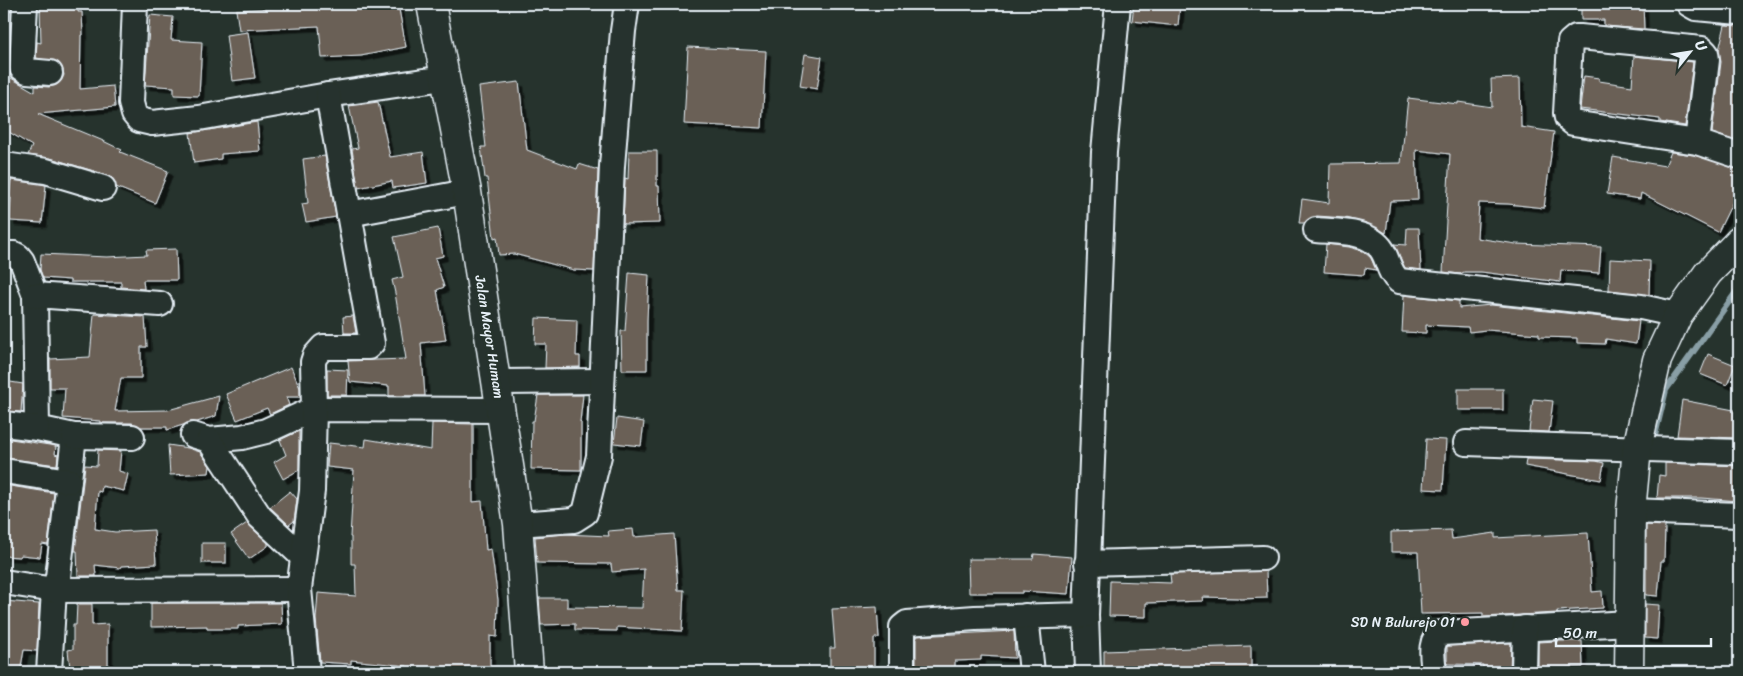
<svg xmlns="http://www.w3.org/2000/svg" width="1743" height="676" viewBox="0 0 1743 676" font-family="Sriracha,sans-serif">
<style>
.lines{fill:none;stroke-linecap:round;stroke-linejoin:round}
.stream{stroke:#899fa6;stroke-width:6}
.building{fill:#6b6056;stroke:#e8f1f8;filter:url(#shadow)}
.minor-casing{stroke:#e8f1f8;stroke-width:28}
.tertiary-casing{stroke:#e8f1f8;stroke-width:31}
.secondary-casing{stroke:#e8f1f8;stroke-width:31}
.minor{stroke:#26332d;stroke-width:24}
.tertiary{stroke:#26332d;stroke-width:28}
.secondary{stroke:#26332d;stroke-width:28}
.poi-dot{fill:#ff9aa2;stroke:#26332d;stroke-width:2}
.labels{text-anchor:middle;stroke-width:5;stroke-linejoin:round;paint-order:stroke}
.street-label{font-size:14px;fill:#e8f1f8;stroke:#26332d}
.poi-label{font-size:14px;fill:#e8f1f8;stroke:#26332d;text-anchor:end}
</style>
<defs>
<filter id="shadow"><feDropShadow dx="4.5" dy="4.5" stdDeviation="0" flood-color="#0009"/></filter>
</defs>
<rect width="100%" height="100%" fill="#26332d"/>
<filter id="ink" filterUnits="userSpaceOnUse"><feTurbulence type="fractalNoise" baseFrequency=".02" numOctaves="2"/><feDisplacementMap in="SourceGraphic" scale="10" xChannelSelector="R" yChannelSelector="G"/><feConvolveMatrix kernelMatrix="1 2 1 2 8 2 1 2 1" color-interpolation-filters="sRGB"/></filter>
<g filter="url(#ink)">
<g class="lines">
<path class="stream" d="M1653,444L1666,390L1739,288"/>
</g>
<g class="building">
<path d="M40,4H79L78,12H82L83,35H81L80,89L113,86L115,107L38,114L101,140L122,150L120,152L168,171L155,203L116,187L113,179L107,175L50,158L28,155L32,146L4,129V74L35,92V86L49,87L56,85L61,81L64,75L62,67L57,62L36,58L37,42L41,43Z"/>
<path d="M317,4H398L406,47L361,56L322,58L319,26L239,30L236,10L317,6Z"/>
<path d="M1134,4H1180L1178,26L1132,21Z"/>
<path d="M1581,4H1643L1644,29L1604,26V20H1581Z"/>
<path d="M150,15L173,17L171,40L202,42L199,96L174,95V87L145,85Z"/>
<path d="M1725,25L1739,26V142L1712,133L1721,62L1719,50Z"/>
<path d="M248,32L255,78L232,81L226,35Z"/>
<path d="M688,47L766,51L762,128L684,124Z"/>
<path d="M805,54L822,57L817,89L800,86Z"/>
<path d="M1634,56L1693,62L1685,126L1660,122V119L1580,109L1584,76L1599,78V81L1632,86Z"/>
<path d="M1520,78L1521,127L1554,132L1544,208L1508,204L1479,203L1477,238L1516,244L1601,247L1599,273L1561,270L1560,282L1481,272H1464L1460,274L1443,272L1450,154L1416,150L1418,200L1390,201L1386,233L1366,223L1345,218L1317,216L1310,218L1304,223H1299L1302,199L1329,203L1330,164L1401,163L1408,98L1458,104V102L1492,107L1491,79Z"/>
<path d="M519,82L527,150L577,169L579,164L598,170L594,271L574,270L514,254L499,255L497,237L494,238L487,178H485L481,147H486L479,87Z"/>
<path d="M378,102L390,157L423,152L427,183L393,188L392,181L358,188L352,149L358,148L349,106Z"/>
<path d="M257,122L260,151L221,154V159L194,163L190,133Z"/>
<path d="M629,151H657V186H659L660,223L623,224L625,178L628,179Z"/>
<path d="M1671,152L1694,155L1739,169V189L1718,232L1641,193L1640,199L1607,194L1613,157L1665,166Z"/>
<path d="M325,156L336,217L306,222L302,204L308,203L303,159Z"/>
<path d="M11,180L46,185L42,223L10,221L11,198H9Z"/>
<path d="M438,228L443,256L435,258L444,287L437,290L446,340L421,343L425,396H389V386L350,382L348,361L406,359L395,293L392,280L403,277L394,237Z"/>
<path d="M1407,228H1419L1421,270L1405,268L1394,244L1406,245Z"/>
<path d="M1326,244L1349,247L1363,251L1371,258L1376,270L1365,268L1364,275L1324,272Z"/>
<path d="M176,249L177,280H143L144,289L121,287V282H70V280L43,278L40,270L41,254L107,257L147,255L146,250Z"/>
<path d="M1610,259L1650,261L1649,295L1609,290Z"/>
<path d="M629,273L649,275L647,320V370H622L621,331H625Z"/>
<path d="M1404,295L1459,301V308L1491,305L1639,321L1636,344L1606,339L1605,344L1577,343V338L1539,337V334L1486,330L1469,332L1468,327L1426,325V333L1402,332Z"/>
<path d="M94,314L145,317L147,347H141V378H121L115,411L168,410L219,396L216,416L197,422H190L183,425L167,430V427H141L132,423H101V421L63,418L65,388H50V359L90,357Z"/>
<path d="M353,316L356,333H344L343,317Z"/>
<path d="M536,318L577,320L576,356H580V367L545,368L546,344H535Z"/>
<path d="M1708,354L1735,365L1727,385L1700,374Z"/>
<path d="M291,367L300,388V397H286L289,405L270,414L267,408L237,420L226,394Z"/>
<path d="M327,369L348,370L347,395H327Z"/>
<path d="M4,381L23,384L21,412L4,411Z"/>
<rect x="1458" y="389" width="45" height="21"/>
<path d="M538,395H583L580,422L581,423V470L531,469L532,421H534Z"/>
<path d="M1533,399L1553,401L1549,432L1529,431Z"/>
<path d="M1682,400L1739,411V438L1677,436Z"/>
<path d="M617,418L644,422L641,446L614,443Z"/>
<path d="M432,423L473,424V502L482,501L486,550L491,549L498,600L497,637L490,636V670L424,672L406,671L407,666L351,660V664L320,662L316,619L318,593L356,596L355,564H351V537H350L354,470L327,467L329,443L365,447L366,439L431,450Z"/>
<path d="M299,431V470L283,479L274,462L286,455L280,440Z"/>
<path d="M4,438L56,446L55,454L58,455L57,465L4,458Z"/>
<path d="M1426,439L1446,440L1443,490L1423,489Z"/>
<path d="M168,445L188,448L200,452L210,466L209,473L170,475Z"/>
<path d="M98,450L121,451L119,471L128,474L124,491L102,486L101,492L98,491L95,529L115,532L154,530L156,564L121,566L120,568L95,565L96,576H78L77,551H75L85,465L97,466Z"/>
<path d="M1526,459L1596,461L1604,463L1601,480L1525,466Z"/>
<path d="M1665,463L1739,466V501L1701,498H1657L1659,475L1665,476Z"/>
<path d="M4,485L54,493L48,545L42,544L40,557L21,555L20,557L4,556Z"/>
<path d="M290,491L297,499L294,521L289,525L270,507Z"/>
<path d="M247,523L268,543V546L249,559L231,534Z"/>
<path d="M1646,525L1665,526L1664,561H1661L1658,596L1646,595Z"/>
<path d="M633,529L634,537L674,534L678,590H684L682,631L617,627V631L575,630V624L541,625L539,598H567V607L642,608L644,569L612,572L611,564L537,563L535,537L564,534L609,536L608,531Z"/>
<path d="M1451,530L1452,539L1495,533V538L1588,533L1592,592L1602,591L1603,608L1557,611V613L1483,617V613L1421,614L1418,552H1391V532Z"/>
<rect x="202" y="543" width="24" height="20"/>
<path d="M1034,554L1072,557L1069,594L1022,591V593H969L968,559H1033Z"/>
<path d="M1266,571L1267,598L1239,599V598L1202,597L1203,601L1146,603V617L1109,616L1110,581L1171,583L1170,574Z"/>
<path d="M4,601L39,604L37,651L24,650L20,672H4Z"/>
<path d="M151,603H281L282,624L238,626V629H207V626L151,627Z"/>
<path d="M77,604H92V625L108,624V672H91L90,666L70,668L68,650L73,649V625H76Z"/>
<path d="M1645,604L1659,605L1657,639L1645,638Z"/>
<path d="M877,607L879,638H874V672H830V648H835L832,609Z"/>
<path d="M1014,631L1015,658L981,656V660L955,661V672H916V636Z"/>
<path d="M1557,641H1582L1583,667L1550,668L1551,672H1538V642Z"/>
<path d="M1511,643L1510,672H1483V665L1447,664V646Z"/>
<path d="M1251,646V672H1104V651Z"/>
</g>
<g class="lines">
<defs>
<g id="minor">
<path d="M25,4L22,68L27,71L50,73"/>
<path d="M135,4L131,103L134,114L139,120L152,123L199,118L328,95L444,78"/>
<path d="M1689,4L1696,8L1739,12"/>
<path d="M1697,142L1573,123L1567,118L1566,113L1570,42L1576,37H1580L1702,49L1706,53L1707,60L1697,142L1739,156"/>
<path d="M4,165L46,171L103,188"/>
<path d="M349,214L467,192"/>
<path d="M1316,230C1337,232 1369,230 1382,250C1389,261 1388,272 1399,281L1641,307L1678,315"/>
<path d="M4,254H14L18,256L22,261L35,295L37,428L74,436L58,577L54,590L49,672"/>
<path d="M35,295L160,304"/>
<path d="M497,382L602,381"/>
<path d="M4,424L37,428"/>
<path d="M193,435L209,440L242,437L266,431L314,409L501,410"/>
<path d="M74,436L132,437"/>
<path d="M209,440L260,517L303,557"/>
<path d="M1466,443L1739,452"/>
<path d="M4,471L69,481"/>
<path d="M1631,511L1739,515"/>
<path d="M518,524L574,520L585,513L599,456L612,166L623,31L627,4"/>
<path d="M1087,563L1263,558"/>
<path d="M4,582L54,590L299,589"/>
<path d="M1086,615L1088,672"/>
<path d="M1026,616L1032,672"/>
<path d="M307,672L299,589L312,491L314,409L313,362L315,356L323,347H368L372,343L328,95"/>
<path d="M902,672V627L907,623L975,618L1086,615L1104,152L1118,4"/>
<path d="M1434,672C1433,659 1428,641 1441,633L1630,623"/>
<path d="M1524,672L1525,628"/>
</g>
<path id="tertiary" d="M1629,672L1631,511L1637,448L1657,360L1678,315L1708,273L1739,241"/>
<path id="secondary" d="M431,4L467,192L518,524L529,672"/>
</defs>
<use href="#minor" class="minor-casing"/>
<use href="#tertiary" class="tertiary-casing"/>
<use href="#secondary" class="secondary-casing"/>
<use href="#minor" class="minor"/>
<use href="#tertiary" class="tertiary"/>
<use href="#secondary" class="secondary"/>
</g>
</g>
<circle class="poi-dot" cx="1465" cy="622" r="5"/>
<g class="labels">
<g class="street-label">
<text transform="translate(490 337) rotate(81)" y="5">Jalan Mayor Humam</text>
</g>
<g class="poi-label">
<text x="1455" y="627">SD N Bulurejo 01</text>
</g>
</g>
<rect width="1743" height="676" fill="none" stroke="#26332d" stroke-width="20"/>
<rect x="10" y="10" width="1723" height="656" fill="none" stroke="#e8f1f8" stroke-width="2" filter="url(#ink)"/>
<g transform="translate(1690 52) rotate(60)" stroke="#26332d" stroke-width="4" paint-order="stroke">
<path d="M0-4L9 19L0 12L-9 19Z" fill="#e8f1f8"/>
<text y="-8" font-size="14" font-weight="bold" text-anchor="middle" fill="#e8f1f8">U</text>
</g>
<path d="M1556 638v8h155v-8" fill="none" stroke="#e8f1f8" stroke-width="2.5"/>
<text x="1563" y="638" font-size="15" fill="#e8f1f8" stroke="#26332d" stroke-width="4" paint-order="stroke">50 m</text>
</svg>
